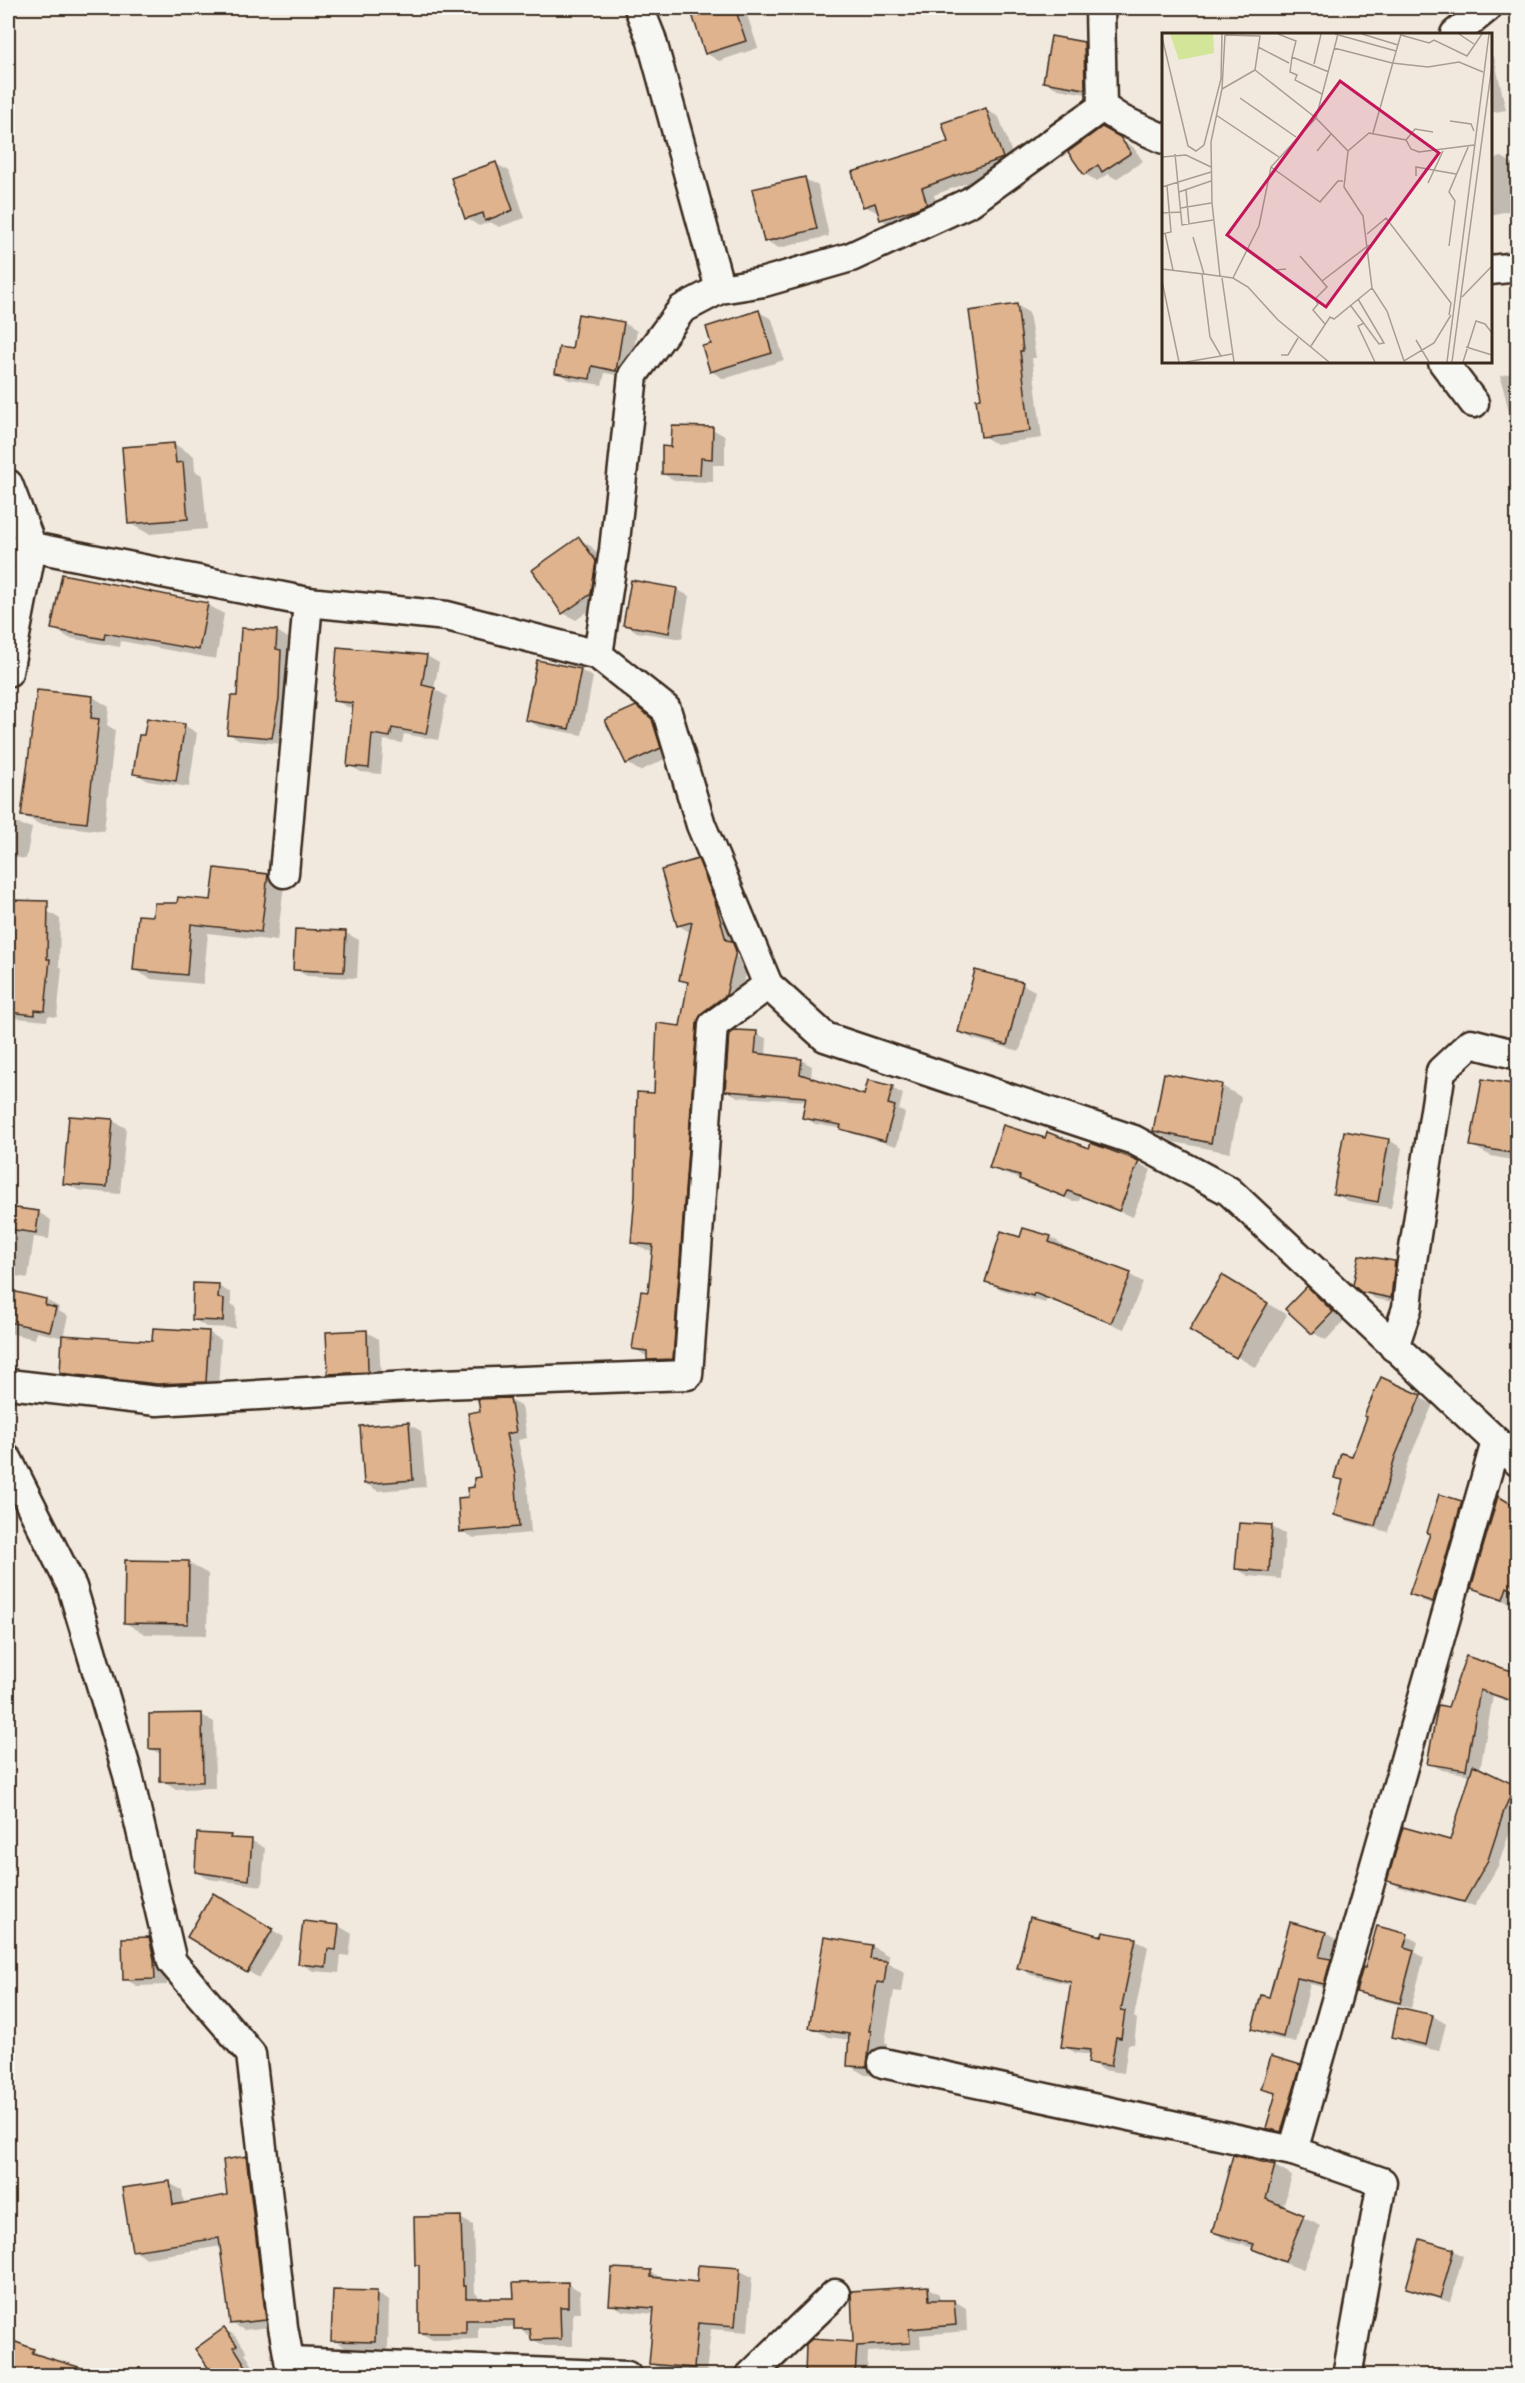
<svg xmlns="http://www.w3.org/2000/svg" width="1525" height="2383" viewBox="0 0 1525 2383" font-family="'Balsamiq Sans',sans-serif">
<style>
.shadow{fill:#0003;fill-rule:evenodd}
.building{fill:#deb38e;stroke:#3b2a1e;stroke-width:1.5}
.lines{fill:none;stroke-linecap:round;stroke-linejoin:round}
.minor-casing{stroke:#3b2a1e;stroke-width:33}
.minor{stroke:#f6f6f2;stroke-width:28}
.inset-road{fill:none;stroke:#a89d91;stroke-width:1.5}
.view{fill:#c2185b;fill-opacity:0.15;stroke:#c2185b;stroke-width:3}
.inset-edge{fill:none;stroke:#3b2a1e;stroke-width:3}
</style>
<rect width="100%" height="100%" fill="#f1e9de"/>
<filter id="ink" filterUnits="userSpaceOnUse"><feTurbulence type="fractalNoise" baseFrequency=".0167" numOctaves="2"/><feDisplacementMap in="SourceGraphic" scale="12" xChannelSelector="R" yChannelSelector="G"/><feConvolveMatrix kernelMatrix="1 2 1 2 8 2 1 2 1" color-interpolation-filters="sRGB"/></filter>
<g filter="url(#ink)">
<g class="shadow">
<path d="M692,8L745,9L758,48L719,61L706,53Z"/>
<path d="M1084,43L1097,51L1098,96L1058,89L1045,82Z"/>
<path d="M1490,56L1494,57L1506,110L1490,113Z"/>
<path d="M986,110L999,117L1016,165L934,195L939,211L894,227L881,219L879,213L864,206L950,143Z"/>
<path d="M1103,129L1133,147L1143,161L1116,179L1108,174L1097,181L1085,174Z"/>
<path d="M1502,157L1515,165L1518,176V198L1510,200L1512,210L1491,215L1490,160Z"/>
<path d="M496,164L509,171L525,218L499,227L490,222L479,226L466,218Z"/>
<path d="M805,179L818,186L829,236L779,248L766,241Z"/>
<path d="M1017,305L1029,313L1036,358H1032L1042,438L996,444L983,436V399Z"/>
<path d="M759,312L772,319L784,360L724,379L711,371L713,345Z"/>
<path d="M579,316L624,323L637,331L629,377L605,373L602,385L570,380L557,372L573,351Z"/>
<path d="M1518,371V419L1510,415L1500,376Z"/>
<path d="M712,429L725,436V465H713V482L676,481L663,474Z"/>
<path d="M174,444L194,456L195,471L202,475L207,529L149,534L129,523Z"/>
<path d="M579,539L592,547L608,569L603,601L576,620L563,613Z"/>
<path d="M8,573L16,578L8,624Z"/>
<path d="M676,589L689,596L682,639L637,632L625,624Z"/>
<path d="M208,605L224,614L216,659L121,641L120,647L69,638L53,628Z"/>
<path d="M277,631L288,638L287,655L292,658L283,744L240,740L228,733L239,698Z"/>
<path d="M427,656L439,663L434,689L447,696L438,740L404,734L402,743L384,740L381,774L361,772L348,765L354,708L347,707L335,700Z"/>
<path d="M580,670L593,677L582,735L539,727L527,720Z"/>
<path d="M38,691L93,697L109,707L107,725L115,730L104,831L39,824L22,815Z"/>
<path d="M636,708L664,728L673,755L640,771L627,763Z"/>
<path d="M184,725L197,733L189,787L148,781L135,773Z"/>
<path d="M8,821L32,828L26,859L8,856Z"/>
<path d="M697,861L711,869L749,959L740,1003L717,1020L686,1366L662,1367L634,1348L649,1294L654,1251L646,1250L632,1243L655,1094L681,1028L689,984L681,980L691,933L678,925ZM731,943H734L740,957L737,958Z"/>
<path d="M267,876L284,885L277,941L208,933L203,984L151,979L134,970L154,918L212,902Z"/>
<path d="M47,911L60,919L59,966L62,968L57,1017L48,1016L47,1021L16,1018L8,1013V913Z"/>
<path d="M346,933L359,940L357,978L307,976L294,969Z"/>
<path d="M1022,984L1035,991L1020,1051L973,1039L960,1032Z"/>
<path d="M756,1033L767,1039L766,1056L801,1060L812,1066L811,1079L865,1097L892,1088L903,1094L899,1110L905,1113L897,1146L853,1134L843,1129L815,1124L804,1117L807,1101L738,1097L726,1090Z"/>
<path d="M1165,1075L1222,1086L1241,1097L1230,1153L1174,1142L1154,1131Z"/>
<path d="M1518,1088V1161L1491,1156L1471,1145Z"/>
<path d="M70,1117L113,1121L126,1128L120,1194L78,1190L65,1183Z"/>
<path d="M1345,1133L1389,1140L1402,1148L1391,1208L1348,1201L1335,1194Z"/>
<path d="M1090,1150L1138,1163L1151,1170L1133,1217L1081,1197L1079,1201H1072L1022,1179L1004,1174L991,1167Z"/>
<path d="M8,1209L38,1212L51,1220L49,1239L34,1237L28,1278L8,1275Z"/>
<path d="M1051,1237L1063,1245L1062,1248L1130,1275L1143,1282L1124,1329L1047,1299L1045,1303L1000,1289L987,1281L1021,1239Z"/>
<path d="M1395,1263L1408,1270L1404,1304L1376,1299L1362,1291Z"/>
<path d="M1223,1277L1287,1315L1256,1368L1191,1329Z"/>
<path d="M218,1286L231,1293V1304L236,1307L235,1328L206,1327L193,1319Z"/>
<path d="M1307,1288L1320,1296L1345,1320L1326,1340L1313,1333Z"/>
<path d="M8,1292L46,1300L59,1307L58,1311L68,1316L63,1337L154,1342L208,1332L221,1340L218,1388L171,1391L74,1380L62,1372L64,1338L37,1332L35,1339L8,1333Z"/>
<path d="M366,1332L379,1339L381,1379L342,1381L329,1373Z"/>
<path d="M1382,1379L1433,1404L1407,1464L1388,1532L1348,1521L1335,1514L1344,1482L1335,1477L1353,1458Z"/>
<path d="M509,1400L522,1407L527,1438L518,1440L527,1482L531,1533L474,1538L462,1531L470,1499L482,1478V1412Z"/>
<path d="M408,1424L421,1431L426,1487L378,1491L366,1484Z"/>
<path d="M1461,1502L1474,1510L1446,1608L1423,1601L1411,1593Z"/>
<path d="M1518,1509V1599L1515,1605L1485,1594L1473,1587Z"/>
<path d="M1272,1527L1285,1534L1281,1579L1249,1576L1237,1569Z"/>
<path d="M189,1563L208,1574L207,1635L145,1634L125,1623Z"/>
<path d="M1515,1651L1518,1652V1705L1493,1696L1480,1770L1518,1788V1808L1498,1866L1475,1906L1399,1887L1389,1881L1451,1841L1471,1775L1442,1770L1429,1763L1449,1709L1508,1671Z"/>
<path d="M202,1715L214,1722L215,1788L175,1789L162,1781V1755L151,1749Z"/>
<path d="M230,1837L236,1840L252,1841L265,1848L262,1886L209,1879L196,1872Z"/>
<path d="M214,1895L284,1937L259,1978L189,1936Z"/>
<path d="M339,1926L352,1934L349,1956L341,1955L339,1973L313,1971L300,1963Z"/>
<path d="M1326,1933L1338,1941L1332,1962L1337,1990L1310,1984L1296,2043L1267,2036L1254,2028L1270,1999Z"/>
<path d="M1407,1936L1418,1942L1415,1952L1424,1958L1411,2008L1368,1997L1358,1991L1366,1969Z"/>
<path d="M149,1939L162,1946L167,1967V1985L137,1986L125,1979Z"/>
<path d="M1135,1939L1148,1947L1134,2017L1137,2019L1134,2044H1128L1124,2073L1103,2070L1090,2062L1091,2055L1076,2053L1063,2046L1072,1985L1031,1975L1019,1967Z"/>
<path d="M872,1946L889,1956L888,1963L904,1972L901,1992L894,1991L885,2042L887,2043L884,2076L865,2075L848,2065L850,2040L828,2037L811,2027Z"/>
<path d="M1400,2009L1433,2016L1446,2024L1439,2051L1406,2044L1393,2036Z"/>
<path d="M1300,2066L1311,2072L1292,2137L1279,2134L1268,2128L1276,2095L1263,2088Z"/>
<path d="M1234,2157L1275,2166L1292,2176L1283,2208L1321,2226L1303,2270L1271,2258L1255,2248L1231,2242L1213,2232Z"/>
<path d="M246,2158L259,2165L277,2326L244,2330L231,2323L222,2246L146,2258L133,2250L169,2183L182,2190L184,2204L229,2196Z"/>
<path d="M460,2218L473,2225L475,2293L478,2295V2299H515L568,2284L580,2291L581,2313H573V2346H545L532,2339V2335H528L516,2327H478V2339L433,2340L420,2333V2266L417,2264Z"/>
<path d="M1453,2250L1463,2256L1450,2302L1418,2293L1408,2287Z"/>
<path d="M739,2270L752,2277L748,2332L711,2329L706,2374L663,2370L650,2363L655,2314L623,2311L611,2304L651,2272L664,2279L698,2283Z"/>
<path d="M928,2288L939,2294L940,2302L954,2301L966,2308L967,2331L920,2335L921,2349L868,2352L867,2376H806L854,2343Z"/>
<path d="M376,2293L389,2300L388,2349L346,2348L333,2340Z"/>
<path d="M225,2330L236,2336L247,2352L245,2353L259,2376H216Z"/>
<path d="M8,2341L33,2350L45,2358L103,2376H8Z"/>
</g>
<g class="building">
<path d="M710,8H735L746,41L705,54L692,14Z"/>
<path d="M1051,36L1084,42L1085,89L1043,82Z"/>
<path d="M986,108L1003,158L922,188L927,204L915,209L880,220L875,203L863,207L852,172L948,142L942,123Z"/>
<path d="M1102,127L1120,137L1131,153L1102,172L1098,165L1084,175L1068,152Z"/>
<path d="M496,162L513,210L485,221L483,213L465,219L451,178Z"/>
<path d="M805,177L817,229L764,242L752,189Z"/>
<path d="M1017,304L1023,351H1020L1030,431L981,437L976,399L981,398L969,311Z"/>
<path d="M759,310L772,353L710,372L702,346L711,344L706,327Z"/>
<path d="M578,314L624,322L616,371L592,366L590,379L555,373L559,347L572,349Z"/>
<path d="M672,426L713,427L712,459L701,458L700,475L662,474V446L671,447Z"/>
<path d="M174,443L176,463L183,462L188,519L128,524L122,447Z"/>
<path d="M579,537L596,561L591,594L562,614L532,570Z"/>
<path d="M62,574L208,603L199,650L105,633L104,639L51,629Z"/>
<path d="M631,580L677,588L669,633L623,625Z"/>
<path d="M241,628L277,630L276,649L281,650L279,699L272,738L227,734L231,696H237Z"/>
<path d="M337,647L427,655L422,685L435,688L426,734L392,728L390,737L372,734L369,768L347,766L353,703L333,701Z"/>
<path d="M537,660L581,669L569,729L525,720Z"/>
<path d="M37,690L93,696L91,718L99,719L87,823L21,816Z"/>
<path d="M636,706L652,719L661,748L626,764L605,720Z"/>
<path d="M147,718L185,724L176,781L133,774L139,735H144Z"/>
<path d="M698,859L715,901L726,940L732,941L736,951L726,995L703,1012L697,1024L673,1359L647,1360V1351L632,1349L641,1291L648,1292L653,1245L631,1243L635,1195L637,1092L654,1093L657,1023L680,1026L688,982L679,980L692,922L677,926L661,870Z"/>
<path d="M215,868L268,874L261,932L191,924L187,975L133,970L138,915L153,916L154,903H177L178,897L211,900Z"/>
<path d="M8,900L48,901L47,959H50L45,1011L35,1010V1015L8,1012Z"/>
<path d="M295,929L346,931L344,972L293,970Z"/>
<path d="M975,970L1023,982L1007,1045L958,1032Z"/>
<path d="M735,1030L757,1031L755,1053L802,1059L800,1074L864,1095L868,1080L893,1086L888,1104L895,1106L885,1141L840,1129L841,1125L802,1118L806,1097L725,1091L729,1034Z"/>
<path d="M1164,1073L1222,1084L1211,1143L1153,1131Z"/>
<path d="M1482,1079L1518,1085V1154L1470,1146Z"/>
<path d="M69,1116L113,1119L107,1187L63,1184Z"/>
<path d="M1003,1125L1045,1138L1047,1132L1089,1148L1091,1143L1139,1161L1119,1211L1068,1191L1065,1197L1019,1179L1020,1176L989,1168Z"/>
<path d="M1344,1131L1389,1139L1378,1202L1333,1194Z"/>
<path d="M8,1207L39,1211L36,1233L8,1229Z"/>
<path d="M1023,1228L1051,1236L1049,1242L1131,1273L1111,1323L1034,1293L1033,1296L985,1282L1001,1231L1020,1237Z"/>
<path d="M1359,1255L1395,1261L1391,1298L1361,1292L1353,1285Z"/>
<path d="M1222,1275L1268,1303L1236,1358L1189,1330Z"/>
<path d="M193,1283L219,1284L218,1298L224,1299L223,1321L192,1320Z"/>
<path d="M1307,1286L1333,1312L1312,1334L1285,1309Z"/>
<path d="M8,1290L46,1299L45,1305L56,1308L50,1331L8,1322Z"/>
<path d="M153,1328L209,1331L206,1382L157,1384L60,1373L62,1335L152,1341Z"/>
<path d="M367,1330L368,1372L328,1374L326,1332Z"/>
<path d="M1381,1377L1421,1395L1395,1457L1375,1526L1334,1515L1343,1480L1334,1478L1341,1453L1352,1456L1367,1417L1364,1416Z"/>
<path d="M510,1398L516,1432L506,1434L515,1474L519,1527L460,1532L458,1498L468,1497L467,1488L474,1487V1478L480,1477L468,1413L480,1411L478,1399Z"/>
<path d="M409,1422L413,1480L364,1484L360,1426Z"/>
<path d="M1439,1494L1462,1501L1433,1602L1409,1594L1430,1534L1427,1533Z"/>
<path d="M1498,1496L1518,1508V1593L1507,1587L1503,1599L1471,1588Z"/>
<path d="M1239,1523L1272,1525L1269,1572L1235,1569Z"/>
<path d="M125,1560L189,1561L188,1624L124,1623Z"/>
<path d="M1466,1656L1518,1673V1703L1480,1690L1466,1770L1427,1764L1438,1705L1448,1707Z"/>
<path d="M202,1713L203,1782H160V1749H149V1714Z"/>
<path d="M1473,1765L1515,1785L1505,1808L1488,1860L1464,1902L1387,1881L1403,1827L1450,1840Z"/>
<path d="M197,1833L231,1835L230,1838L252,1839L249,1880L195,1872Z"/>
<path d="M213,1893L273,1929L247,1973L187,1937Z"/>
<path d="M1030,1917L1102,1936L1103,1932L1136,1938L1121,2010L1125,2011L1121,2038L1116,2037L1111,2066L1088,2063L1090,2050L1061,2047L1071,1982L1017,1968Z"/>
<path d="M303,1921L339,1925L336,1950L328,1949L326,1967L298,1964Z"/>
<path d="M1290,1922L1326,1932L1319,1957L1331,1959L1324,1984L1297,1978L1283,2037L1252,2029L1261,1995L1269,1997Z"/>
<path d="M1377,1926L1408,1934L1404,1947L1414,1950L1400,2003L1356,1992L1363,1967L1365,1968Z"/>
<path d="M149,1937L154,1959L155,1979L123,1980L122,1938Z"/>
<path d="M824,1937L872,1945L870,1959L887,1961L884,1983L877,1982L869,2031H871L867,2067L847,2066L849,2034L809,2028Z"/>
<path d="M1398,2007L1433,2015L1426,2045L1392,2037Z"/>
<path d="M1271,2056L1301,2065L1281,2132L1266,2128L1276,2093L1261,2089Z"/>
<path d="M1233,2155L1275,2165L1266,2199L1304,2215L1285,2262L1252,2249L1254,2244L1212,2232Z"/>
<path d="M246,2156L266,2320L230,2324L219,2238L132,2251L122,2188L170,2181L173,2205L227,2195L223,2160Z"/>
<path d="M461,2216L463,2286H466V2298H514L513,2283L568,2282V2307H560L561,2339L531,2340L530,2329H514V2320H466V2333H419V2265H415L414,2217Z"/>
<path d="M1420,2239L1454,2249L1440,2298L1406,2288Z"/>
<path d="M698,2265L740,2268L735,2326L698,2323L694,2368L649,2364L654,2308L609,2305L612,2268L651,2270V2277L697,2282Z"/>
<path d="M928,2286L929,2300H954L956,2325L909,2329L910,2343L857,2346L855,2376H805L806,2344L812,2339L853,2342L851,2291Z"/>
<path d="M333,2290L377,2291L375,2342L331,2341Z"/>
<path d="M224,2328L237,2345L234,2347L252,2376H214L195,2349Z"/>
<path d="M8,2339L34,2349L32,2353L89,2370L88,2376H8Z"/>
</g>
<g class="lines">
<defs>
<g id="minor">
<path d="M639,8L651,38L720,289"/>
<path d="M1100,8L1102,107"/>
<path d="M1455,34L1487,8"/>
<path d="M1490,270L1518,267"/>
<path d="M1443,362L1474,403"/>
<path d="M8,484L32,547L308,602L447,616L598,655L666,709L701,825L768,985L825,1037L1134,1140L1229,1191L1518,1462"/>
<path d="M8,553L32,547L8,672"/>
<path d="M598,655L614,550L633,375L682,309L720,289L764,282L851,257L970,202L1102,107L1122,120L1164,139"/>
<path d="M284,873L308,602"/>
<path d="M1394,1347L1407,1308L1411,1268L1441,1071L1471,1043L1518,1055"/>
<path d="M8,1384L157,1401L442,1384L688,1375L713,1025L768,985"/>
<path d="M8,1460L72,1587L128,1775L172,1962L251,2054L283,2327L292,2376"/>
<path d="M883,2063L1293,2151"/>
<path d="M290,2362L627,2376"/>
<path d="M750,2376L835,2294"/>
<path d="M1347,2376L1382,2182L1293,2151L1496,1442"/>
</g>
</defs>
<use href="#minor" class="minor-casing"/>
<use href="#minor" class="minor"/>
</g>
</g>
<g transform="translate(1162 33)">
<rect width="330" height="330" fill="#f1e9de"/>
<path d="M8,1H51L52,20L17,27Z" fill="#d2e599"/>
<path class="inset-road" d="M116,1L134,8L130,24L167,39M173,1L234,18M176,1L154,85L186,118L182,154L201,183L210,255L225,278L242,328L272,310L289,282M200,1L236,12M297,1L312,11M63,2L98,3L93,37L154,85L109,134L97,193L71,245M239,2L267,10L272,7L305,23L320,1M0,4L26,113L34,118L42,112L59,46L60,1M96,14L127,30M172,15L230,30L266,34L297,29L321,39M130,24L128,39L135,42L133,47L160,61M152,31L159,1M60,56L93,37M78,65L134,104M54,82L117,124M288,88L309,91L312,98M211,100L239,1M244,107L253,96L271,99M155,118L169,101M186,118L207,100L244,107L249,116L257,119L312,112M13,121L20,192L51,187M0,124L24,122L49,134M109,134L158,169L176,148H181M254,143V134L294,141M266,150L281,118M0,154L49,139M24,157L27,191M17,159L49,148M19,175L49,170M0,180L19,179M3,200L11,237M0,201L9,199L5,153M205,201L224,185L289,270L287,282M287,213L293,168L287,159L307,112M85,215L114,237L124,236M138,223L160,248M0,236L42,241L31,204M40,241L48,304L59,323L70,321M42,241L71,245L86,254L116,287L167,329M58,243L50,170L49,109L60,56L63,2M60,245L72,329M0,248L17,329M300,264L330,233M189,273L217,311L222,310L196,266M202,290L196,293L213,329M163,291L151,277L156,271L153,266L165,254L160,248L207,212M254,307L267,329M149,313L168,284L172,286L210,255M304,314L330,322M119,322H126L136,305M24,329L59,323M285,329L327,1M290,329L330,32M301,329L314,288L323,291L330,300"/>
<path class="view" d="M178,48L277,120L164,274L65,202Z"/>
<rect width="330" height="330" class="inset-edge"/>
</g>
<rect width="1525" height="2383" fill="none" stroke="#f6f6f2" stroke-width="30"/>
<rect x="15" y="15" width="1495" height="2353" fill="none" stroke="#3b2a1e" stroke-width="2" filter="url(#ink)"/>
</svg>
